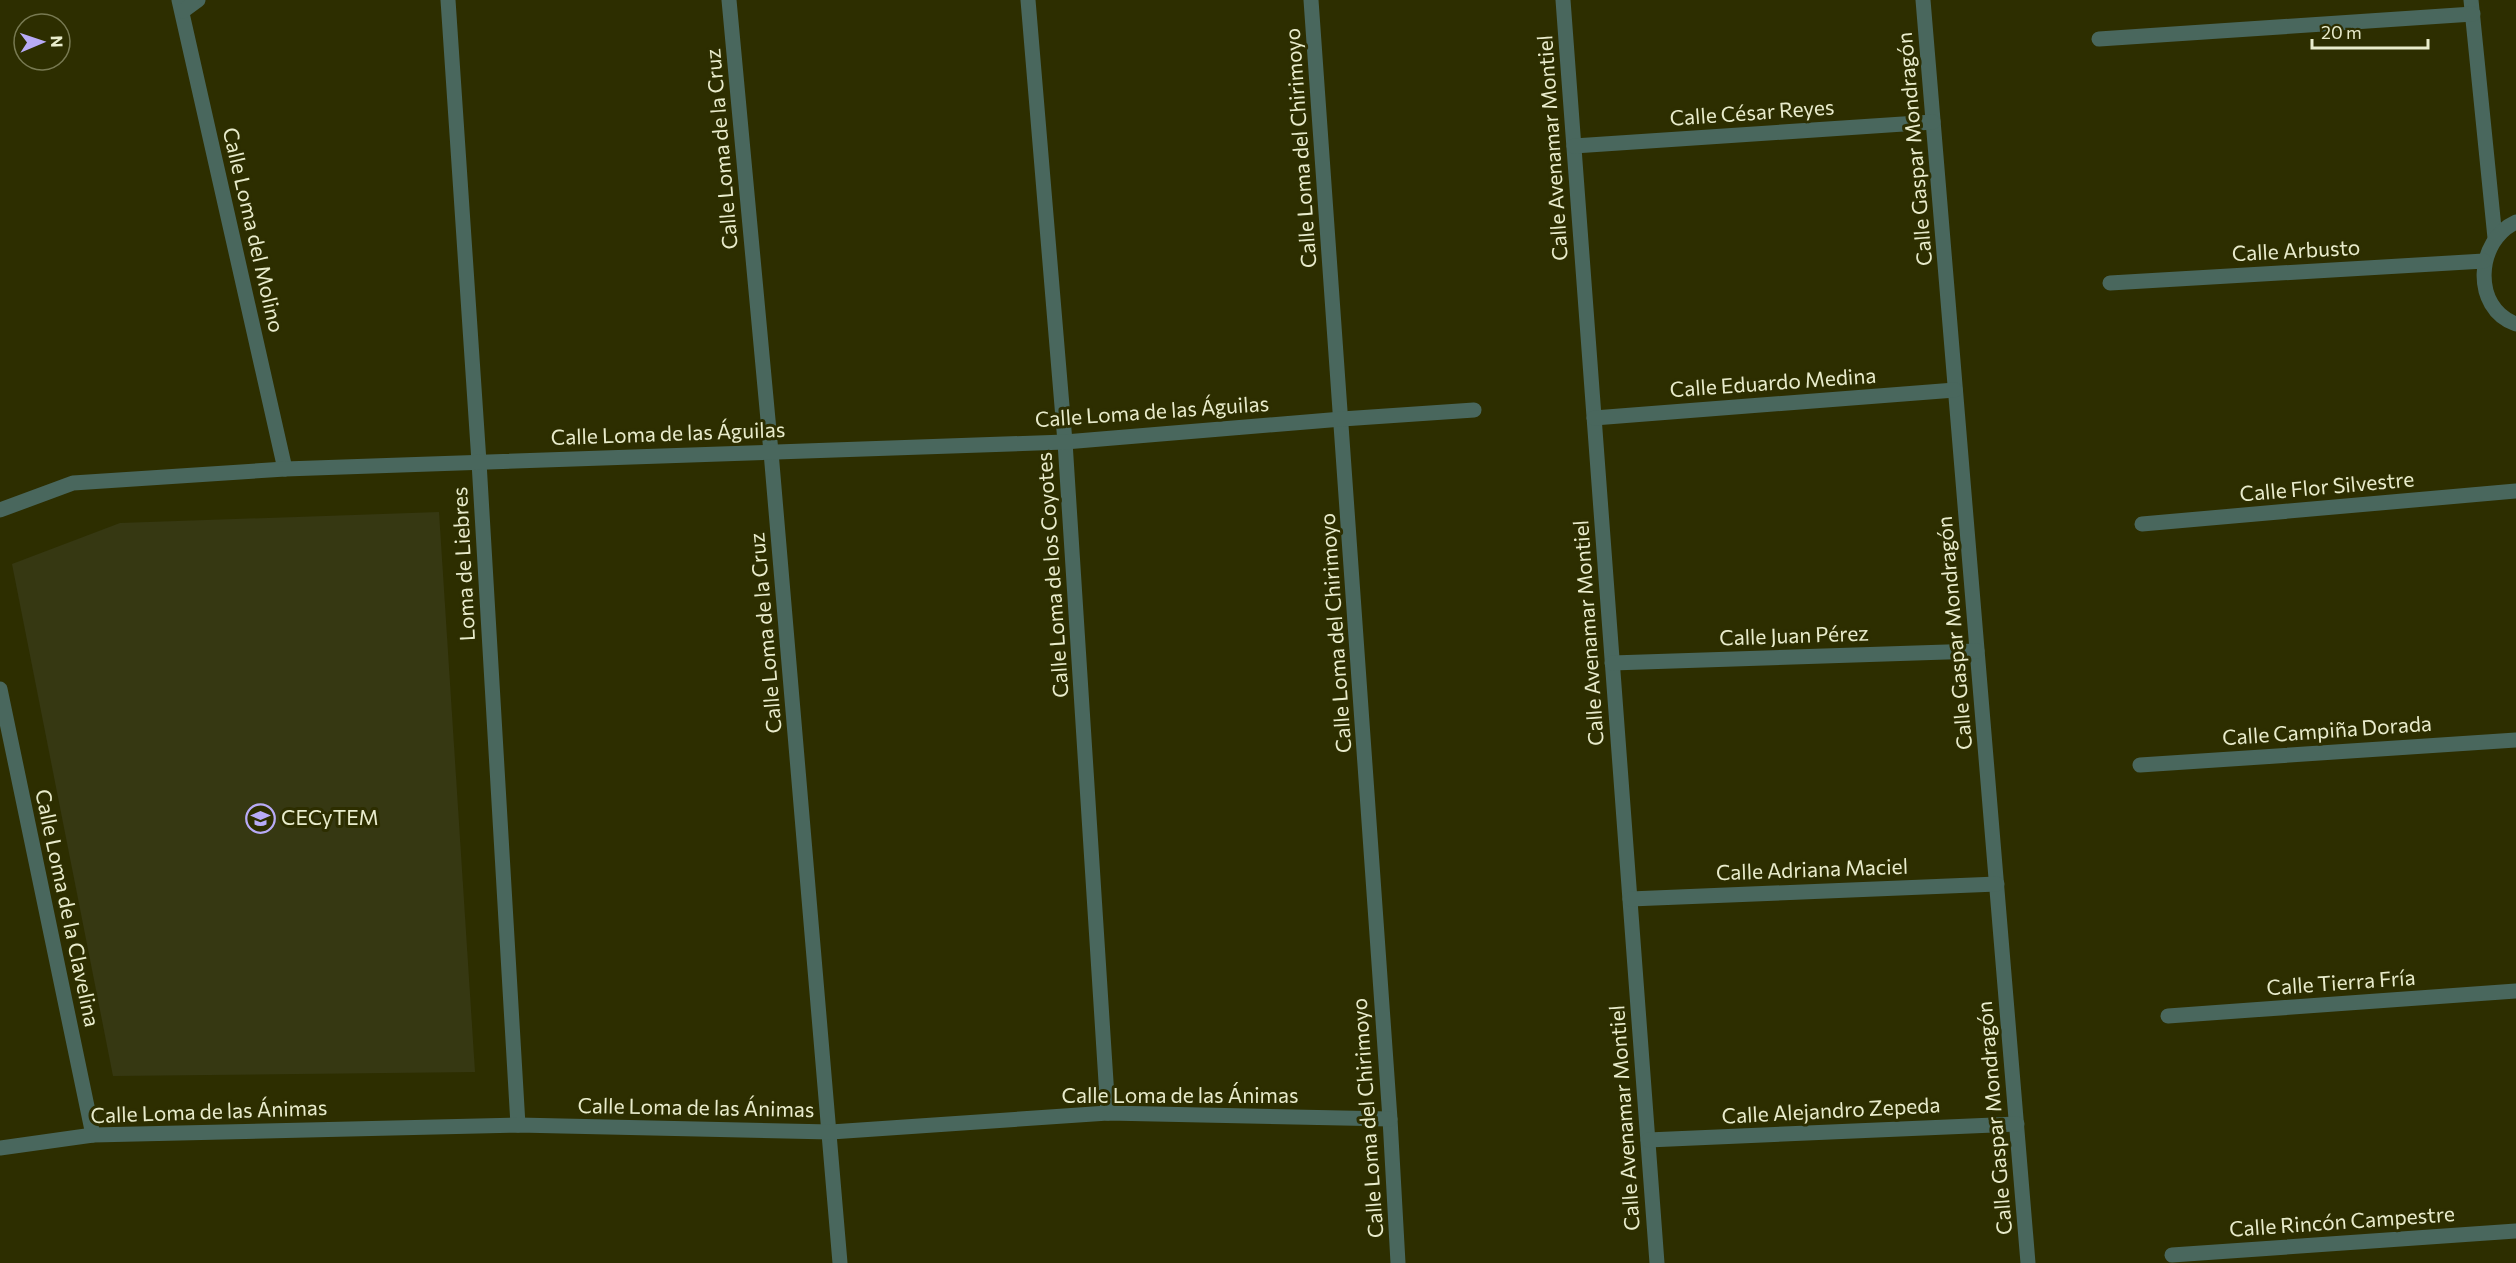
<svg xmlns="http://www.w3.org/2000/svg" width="2516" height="1263" viewBox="0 0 2516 1263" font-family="Commissioner,sans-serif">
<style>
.built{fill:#363812}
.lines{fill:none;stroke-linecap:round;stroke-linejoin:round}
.minor{stroke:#49675d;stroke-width:15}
.labels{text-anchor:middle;stroke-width:6;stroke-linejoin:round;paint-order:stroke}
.street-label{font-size:21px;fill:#e9eccc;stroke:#2d2e00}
.poi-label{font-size:21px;fill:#e9eccc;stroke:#2d2e00;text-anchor:start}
</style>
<rect width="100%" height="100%" fill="#2d2e00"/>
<path class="built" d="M439,512L475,1072L113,1076L12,564L120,523Z"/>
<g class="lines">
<g class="minor">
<path d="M179,0L285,469"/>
<path d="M448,0L479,462L518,1125"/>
<path d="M729,0L771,452L840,1263"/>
<path d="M1028,0L1065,442L1108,1113"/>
<path d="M1311,0L1390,1119L1398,1263"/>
<path d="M1563,0L1657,1263"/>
<path d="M1923,0L2028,1263"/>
<path d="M2471,0L2495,238"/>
<path d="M183,11L198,0"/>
<path d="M2099,39L2473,14"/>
<path d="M1574,146L1933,122"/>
<path d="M2516,222C2476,240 2471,308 2516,324"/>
<path d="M2110,283L2484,261"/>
<path d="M1594,418L1955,390"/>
<path d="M0,510L73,483L285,469L1065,442L1342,419L1474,410"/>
<path d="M2142,524L2516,491"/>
<path d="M1612,663L1977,651"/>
<path d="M0,689L93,1135"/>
<path d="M2140,765L2516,740"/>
<path d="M1630,899L1997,884"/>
<path d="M2168,1016L2516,991"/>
<path d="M1648,1140L2017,1124"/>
<path d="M0,1148L93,1135L518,1125L831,1132L1108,1113L1390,1119"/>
<path d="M2172,1255L2516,1231"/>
</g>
</g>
<defs>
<symbol id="university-ring" viewBox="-11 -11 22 22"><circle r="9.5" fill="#2d2e00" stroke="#b8abf7" stroke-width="1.5"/><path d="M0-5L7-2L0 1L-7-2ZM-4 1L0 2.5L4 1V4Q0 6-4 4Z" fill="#b8abf7"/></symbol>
</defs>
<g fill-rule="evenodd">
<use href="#university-ring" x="244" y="802" width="33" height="33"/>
</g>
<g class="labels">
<g class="street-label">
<text transform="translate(1752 113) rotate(-4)" y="7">Calle César Reyes</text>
<text transform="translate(1301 148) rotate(-94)" y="7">Calle Loma del Chirimoyo</text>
<text transform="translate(1553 148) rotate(-94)" y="7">Calle Avenamar Montiel</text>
<text transform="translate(722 149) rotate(-95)" y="7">Calle Loma de la Cruz</text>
<text transform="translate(1915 149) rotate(-95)" y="7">Calle Gaspar Mondragón</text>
<text transform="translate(253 230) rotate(77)" y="7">Calle Loma del Molino</text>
<text transform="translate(2296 251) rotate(-3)" y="7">Calle Arbusto</text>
<text transform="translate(1773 383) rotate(-4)" y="7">Calle Eduardo Medina</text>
<text transform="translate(1152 412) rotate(-4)" y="7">Calle Loma de las Águilas</text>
<text transform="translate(668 434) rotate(-2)" y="7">Calle Loma de las Águilas</text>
<text transform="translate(2327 487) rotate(-5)" y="7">Calle Flor Silvestre</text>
<text transform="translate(464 564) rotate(-93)" y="7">Loma de Liebres</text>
<text transform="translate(1053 575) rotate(-94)" y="7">Calle Loma de los Coyotes</text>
<text transform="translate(766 633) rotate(-95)" y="7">Calle Loma de la Cruz</text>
<text transform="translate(1336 633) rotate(-94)" y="7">Calle Loma del Chirimoyo</text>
<text transform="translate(1589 633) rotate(-94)" y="7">Calle Avenamar Montiel</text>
<text transform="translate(1955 633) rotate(-95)" y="7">Calle Gaspar Mondragón</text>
<text transform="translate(1794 636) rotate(-2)" y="7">Calle Juan Pérez</text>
<text transform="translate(2327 731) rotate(-4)" y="7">Calle Campiña Dorada</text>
<text transform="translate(1812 870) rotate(-2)" y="7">Calle Adriana Maciel</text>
<text transform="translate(67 908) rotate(78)" y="7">Calle Loma de la Clavelina</text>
<text transform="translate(2341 983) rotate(-4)" y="7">Calle Tierra Fría</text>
<text x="1180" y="1103">Calle Loma de las Ánimas</text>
<text transform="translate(696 1108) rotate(1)" y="7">Calle Loma de las Ánimas</text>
<text transform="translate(1831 1111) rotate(-3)" y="7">Calle Alejandro Zepeda</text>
<text transform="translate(209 1112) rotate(-2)" y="7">Calle Loma de las Ánimas</text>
<text transform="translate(1368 1118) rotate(-94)" y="7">Calle Loma del Chirimoyo</text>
<text transform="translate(1625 1118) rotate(-94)" y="7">Calle Avenamar Montiel</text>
<text transform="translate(1995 1118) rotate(-95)" y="7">Calle Gaspar Mondragón</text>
<text transform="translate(2342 1222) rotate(-4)" y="7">Calle Rincón Campestre</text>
</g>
<g class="poi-label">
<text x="281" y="825">CECyTEM</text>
</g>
</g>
<g transform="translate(42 42) rotate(88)"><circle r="28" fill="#2d2e00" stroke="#787a52" stroke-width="1.5"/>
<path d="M0-4.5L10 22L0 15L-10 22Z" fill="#b8abf7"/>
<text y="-9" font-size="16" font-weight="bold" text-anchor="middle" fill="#e9eccc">N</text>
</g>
<path d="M2312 39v9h116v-9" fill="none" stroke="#e9eccc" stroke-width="3"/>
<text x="2321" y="39" font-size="18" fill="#e9eccc" stroke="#2d2e00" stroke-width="4.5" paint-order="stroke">20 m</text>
</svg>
